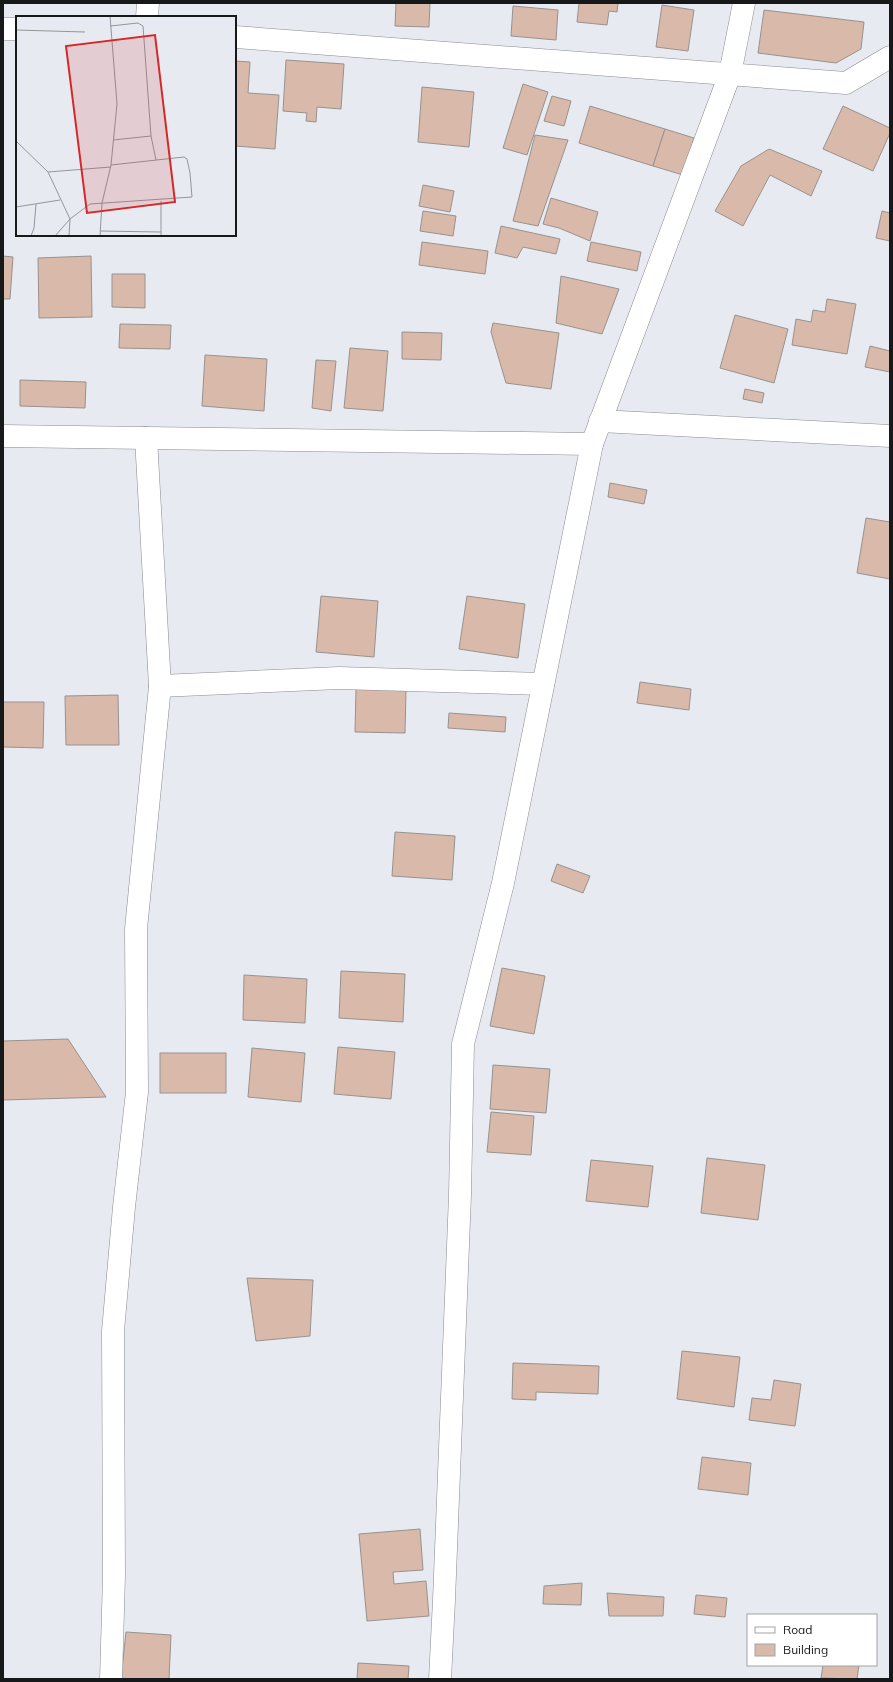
<svg xmlns="http://www.w3.org/2000/svg" width="893" height="1682" viewBox="0 0 893 1682" font-family="Mulish,sans-serif">
<style>
.building{fill:#d9b9aa;stroke:#98928f}
.lines{fill:none;stroke-linecap:round;stroke-linejoin:round}
.minor-casing{stroke:#888b90;stroke-width:23}
.minor{stroke:#fff;stroke-width:22}
.inset-road{fill:none;stroke:#94969a;stroke-width:1}
.view{fill:#d62828;fill-opacity:0.15;stroke:#d62828;stroke-width:2}
.inset-edge{fill:none;stroke:#17181a;stroke-width:2}
</style>
<rect width="100%" height="100%" fill="#e7eaf0"/>
<g class="building">
<path d="M396,3H430L429,27L395,26Z"/>
<path d="M579,3H618L617,12L609,11L607,25L577,22Z"/>
<path d="M662,5L694,10L688,51L656,47Z"/>
<path d="M513,6L558,10L556,40L511,36Z"/>
<path d="M764,10L864,22L861,49L836,63L758,53Z"/>
<path d="M286,60L344,64L341,109L317,107L316,122L306,121L307,113L283,111Z"/>
<path d="M235,61L250,62L248,93L279,95L275,149L235,146Z"/>
<path d="M523,84L548,92L527,155L503,148Z"/>
<path d="M422,87L474,92L469,147L418,142Z"/>
<path d="M552,96L571,101L564,126L544,121Z"/>
<path d="M590,106L665,129L653,166L579,143Z"/>
<path d="M843,106L890,128V133L873,171L823,149Z"/>
<path d="M665,129L694,138L683,175L653,166Z"/>
<path d="M535,135L568,140L538,226L513,221Z"/>
<path d="M769,149L822,171L811,196L770,175L743,226L715,211L741,166Z"/>
<path d="M423,185L454,191L450,212L419,206Z"/>
<path d="M551,198L598,212L590,241L559,228L543,224Z"/>
<path d="M423,211L456,216L453,236L420,231Z"/>
<path d="M882,211L890,213V241L876,238Z"/>
<path d="M501,226L560,239L556,254L523,247L517,258L495,253Z"/>
<path d="M422,242L488,251L485,274L419,265Z"/>
<path d="M591,242L641,252L637,271L587,261Z"/>
<path d="M3,256L13,257L10,299H3Z"/>
<path d="M91,256L92,317L39,318L38,258Z"/>
<path d="M112,274H145V308L112,307Z"/>
<path d="M561,276L619,289L602,334L556,323Z"/>
<path d="M827,299L856,304L847,354L792,345L796,319L811,322L813,310L825,312Z"/>
<path d="M735,315L788,329L774,383L720,368Z"/>
<path d="M493,323L559,333L551,389L506,383L491,332Z"/>
<path d="M120,324L171,325L170,349L119,348Z"/>
<path d="M402,332L442,333L441,360L402,359Z"/>
<path d="M870,346L890,351V372L865,367Z"/>
<path d="M350,348L388,351L383,411L344,408Z"/>
<path d="M205,355L267,359L264,411L202,406Z"/>
<path d="M316,360L336,361L331,411L312,408Z"/>
<path d="M20,380L86,382L85,408L20,406Z"/>
<path d="M745,389L764,393L762,403L743,399Z"/>
<path d="M610,483L647,490L644,504L608,497Z"/>
<path d="M866,518L890,522V579L857,573Z"/>
<path d="M321,596L378,601L374,657L316,652Z"/>
<path d="M467,596L525,604L518,658L459,649Z"/>
<path d="M640,682L691,689L689,710L637,703Z"/>
<path d="M356,689L406,690L405,733L355,732Z"/>
<path d="M118,695L119,745H66L65,696Z"/>
<path d="M3,702H44L43,748L3,747Z"/>
<path d="M449,713L506,717L505,732L448,728Z"/>
<path d="M395,832L455,836L452,880L392,876Z"/>
<path d="M557,864L590,876L583,893L551,881Z"/>
<path d="M502,968L545,976L534,1034L490,1026Z"/>
<path d="M341,971L405,974L403,1022L339,1018Z"/>
<path d="M244,975L307,979L305,1023L243,1020Z"/>
<path d="M68,1039L106,1097L3,1100V1041Z"/>
<path d="M338,1047L395,1052L391,1099L334,1094Z"/>
<path d="M252,1048L305,1053L301,1102L248,1097Z"/>
<rect x="160" y="1053" width="66" height="40"/>
<path d="M493,1065L550,1069L546,1113L490,1109Z"/>
<path d="M491,1112L534,1116L531,1155L487,1152Z"/>
<path d="M707,1158L765,1165L758,1220L701,1213Z"/>
<path d="M591,1160L653,1166L648,1207L586,1201Z"/>
<path d="M247,1278L313,1280L310,1336L256,1341Z"/>
<path d="M682,1351L740,1357L734,1407L677,1399Z"/>
<path d="M513,1363L599,1366L598,1394L536,1392V1400L512,1399Z"/>
<path d="M774,1380L801,1384L795,1426L749,1420L752,1398L771,1400Z"/>
<path d="M702,1457L751,1463L748,1495L698,1489Z"/>
<path d="M420,1529L423,1570L393,1572L394,1584L426,1581L429,1616L367,1621L359,1534Z"/>
<path d="M582,1583L581,1605L543,1604L544,1586Z"/>
<path d="M607,1593L664,1597L663,1616H609Z"/>
<path d="M696,1595L727,1598L725,1617L694,1614Z"/>
<path d="M126,1632L171,1635L169,1679H121Z"/>
<path d="M358,1663L409,1666L408,1679H357Z"/>
<path d="M823,1665H859L857,1679L821,1678Z"/>
</g>
<g class="lines">
<defs>
<g id="minor">
<path d="M147,17L148,3"/>
<path d="M3,29H17"/>
<path d="M235,37L846,83L890,57"/>
<path d="M600,421L890,436"/>
<path d="M3,436L592,444"/>
<path d="M160,686L339,678L543,684"/>
<path d="M111,1679L114,1576L113,1331L124,1207L137,1092L136,929L160,686L146,438"/>
<path d="M440,1679L444,1600L460,1195L463,1044L503,883L592,444L730,74L744,3"/>
</g>
</defs>
<use href="#minor" class="minor-casing"/>
<use href="#minor" class="minor"/>
</g>
<g transform="translate(16 16)">
<rect width="220" height="220" fill="#e7eaf0"/>
<path class="inset-road" d="M94,10L122,7L127,10L135,120L140,144M0,14L69,16M97,124L135,120M0,125L32,156L54,203L53,220M32,156L95,151M145,185V220M0,191L44,184M84,215L145,216M15,220L18,212L20,188M39,220L54,203L74,188L176,181L174,157L171,143L168,141L95,149M84,220L86,187L95,149L101,88L94,0"/>
<path class="view" d="M139,19L159,186L71,197L50,30Z"/>
<rect width="220" height="220" class="inset-edge"/>
</g>
<rect width="893" height="1682" fill="none" stroke="#17181a" stroke-width="8"/>
<rect x="747" y="1614" width="130" height="52" fill="#ffffff" stroke="#a2a3a3"/>
<rect x="755" y="1627" width="20" height="6" fill="#ffffff" stroke="#a2a3a3"/>
<text x="783" y="1634" font-size="12" fill="#17181a">Road</text>
<rect x="755" y="1644" width="20" height="12" fill="#d9b9aa" stroke="#a2a3a3"/>
<text x="783" y="1654" font-size="12" fill="#17181a">Building</text>
</svg>
